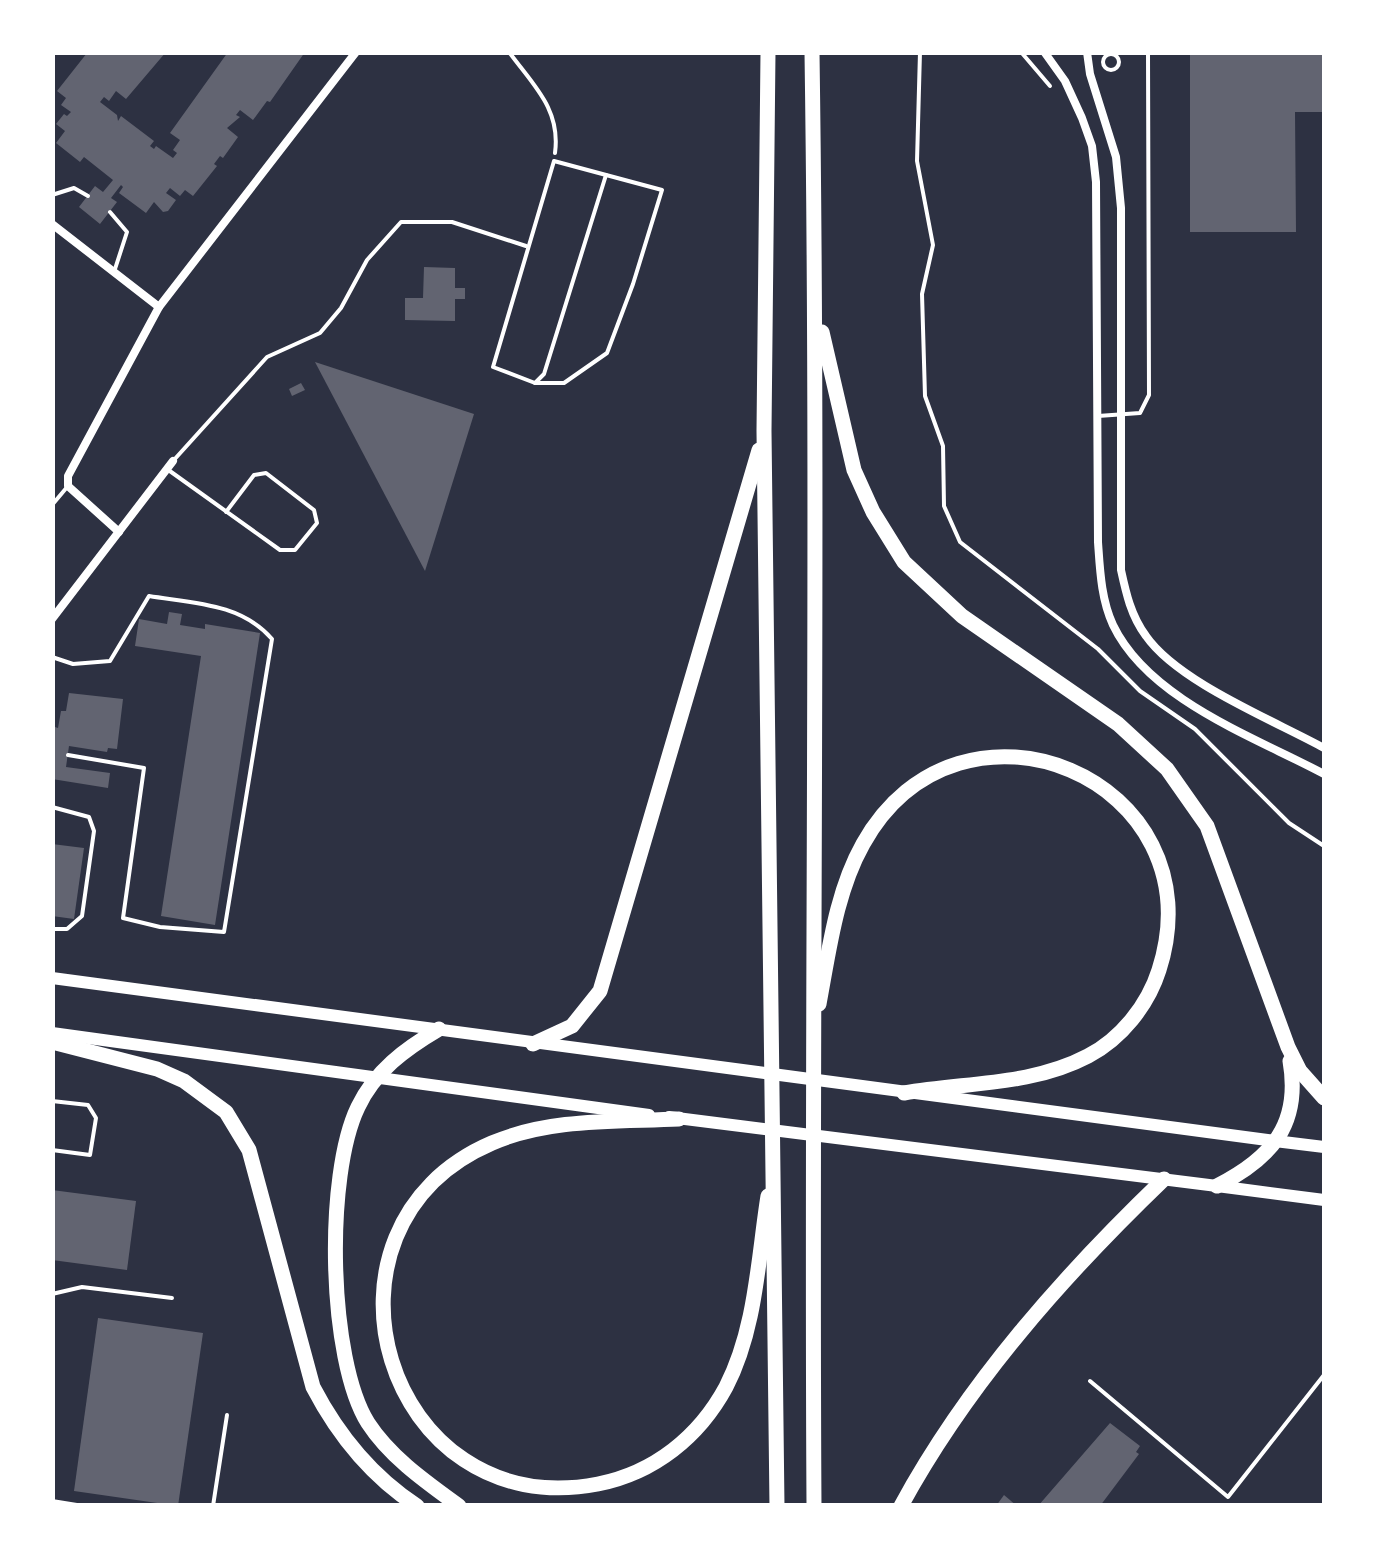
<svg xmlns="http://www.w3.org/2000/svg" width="1377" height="1558" viewBox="0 0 1377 1558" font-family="'Open Sans',sans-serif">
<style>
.building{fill:#626471}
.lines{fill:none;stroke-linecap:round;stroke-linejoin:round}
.path{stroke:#fff;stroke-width:4}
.service{stroke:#fff;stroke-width:4}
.minor{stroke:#fff;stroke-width:8}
.primary{stroke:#fff;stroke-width:12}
.trunk{stroke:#fff;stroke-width:12}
.motorway{stroke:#fff;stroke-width:15}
</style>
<rect width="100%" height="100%" fill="#2d3142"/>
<g class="building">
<path d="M166,52L126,99L116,91L109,101L104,97L100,102L117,115L118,121L121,116L154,141L150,146L154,149L156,146L173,158L177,153L173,150L180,140L170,133L228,52H305L270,102L267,101L253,120L240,110L236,115L240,117L227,128L238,137L223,158L220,156L214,164L217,166L193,196L185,190L180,196L170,188L166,193L176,200L168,211L163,212L154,202L146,213L119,193L123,187L121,185L111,198L117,202L100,224L79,207L95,186L103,192L113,180L84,157L80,162L56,143L65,131L56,124L64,114L67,116L71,112L61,105L66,98L57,91L87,53Z"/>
<path d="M1190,52H1324V112H1295L1296,232H1190Z"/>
<path d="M424,267L455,268V288H465V299H455V321L405,320V298H423Z"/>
<path d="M315,362L474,414L425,571Z"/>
<path d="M301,383L305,390L292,396L289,389Z"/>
<path d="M169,612L182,614L180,625L205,629V624L260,633L215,925L161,916L201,656L135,646L139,619L167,624Z"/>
<path d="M69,693L123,699L117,749L108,748L107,752L69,746L66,767L110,773L108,788L52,779L55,727L58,728L61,711H66Z"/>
<path d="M52,844L84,848L74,919L52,916Z"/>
<path d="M52,1190L136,1201L127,1270L52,1260Z"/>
<path d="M98,1318L203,1333L178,1506L74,1491Z"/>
<path d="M1110,1423L1140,1446L1136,1452L1139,1454L1100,1506H1038Z"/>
<path d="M1004,1495L1017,1506H996Z"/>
</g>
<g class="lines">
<g class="path">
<path d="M509,52C533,85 561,109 555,153"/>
<path d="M920,52L917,161L933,245L922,294L925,396L943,446L944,506L960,542L1098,649L1140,691L1195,729L1289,823L1324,846"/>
<path d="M1021,52L1050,86"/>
<circle cx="1111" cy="62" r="8"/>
</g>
<g class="service">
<path d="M554,161L662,190L633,284L607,353L564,383H535L493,367Z"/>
<path d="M52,195L74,188L88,196"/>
<path d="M110,212L127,232L115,269"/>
<path d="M535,383L544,374L606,175"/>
<path d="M1098,416L1140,413L1149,395L1148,52"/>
<path d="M173,461L267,357L320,333L341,308L367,260L401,222H452L526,246"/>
<path d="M167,469L280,550H295L317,523L314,510L266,473L254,475L226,512"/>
<path d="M52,505L68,486"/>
<path d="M52,657L73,664L110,661L149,596C192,603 241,603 272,639L224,932L160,927L123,918L144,768L68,755"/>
<path d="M52,807L89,817L94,831L82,916L67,929H52"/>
<path d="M52,1101L88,1105L96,1118L90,1155L52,1150"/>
<path d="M52,1294L82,1287L172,1298"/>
<path d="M1090,1381L1228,1497L1324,1375"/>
<path d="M52,1501L83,1506"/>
<path d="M213,1506L227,1415"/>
</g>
<g class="minor">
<path d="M1087,52L1090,74L1116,157L1121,208V570C1126,593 1131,616 1146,636C1178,682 1273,720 1324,748"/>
<path d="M1045,53L1065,81L1082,118L1092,146L1096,182L1098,542C1100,570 1101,599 1113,625C1149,700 1255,737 1324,774"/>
<path d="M52,224L159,307"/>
<path d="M119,532L68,486V476L159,307L356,52"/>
<path d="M52,619L173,461"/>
</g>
<g class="primary">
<path d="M1275,1141L1324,1147"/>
<path d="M1217,1186L1324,1200"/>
</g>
<g class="trunk">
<path d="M52,978L1275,1141"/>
<path d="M52,1033L649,1115"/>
<path d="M669,1117L1217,1186"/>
</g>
<g class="motorway">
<path d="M768,52L764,431L777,1506"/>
<path d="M812,52C819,537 811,1021 814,1506"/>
<path d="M822,332L854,470L873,512L904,562L962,616L1118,724L1167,769L1207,826L1288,1047L1300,1071L1324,1098"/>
<path d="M819,1004C829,951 836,892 863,844C960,670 1220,779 1159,970C1148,1005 1121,1039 1088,1056C1031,1086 966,1082 904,1093"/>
<path d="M439,1029C405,1049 375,1071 358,1107C325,1175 328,1359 368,1423C390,1457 426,1482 459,1506"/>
<path d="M52,1042L157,1069L184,1081L226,1112L249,1150L313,1387C338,1435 371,1476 417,1506"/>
<path d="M533,1044L572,1026L600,991L759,450"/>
<path d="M679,1119C617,1122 550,1118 492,1143C296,1227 385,1525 598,1484C654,1473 699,1437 726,1387C756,1329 758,1259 768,1196"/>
<path d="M1217,1186C1272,1158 1301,1124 1290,1061"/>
<path d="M901,1506C968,1383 1064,1275 1164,1179"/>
</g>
</g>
<rect width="1377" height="1558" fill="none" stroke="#ffffff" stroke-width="110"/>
</svg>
